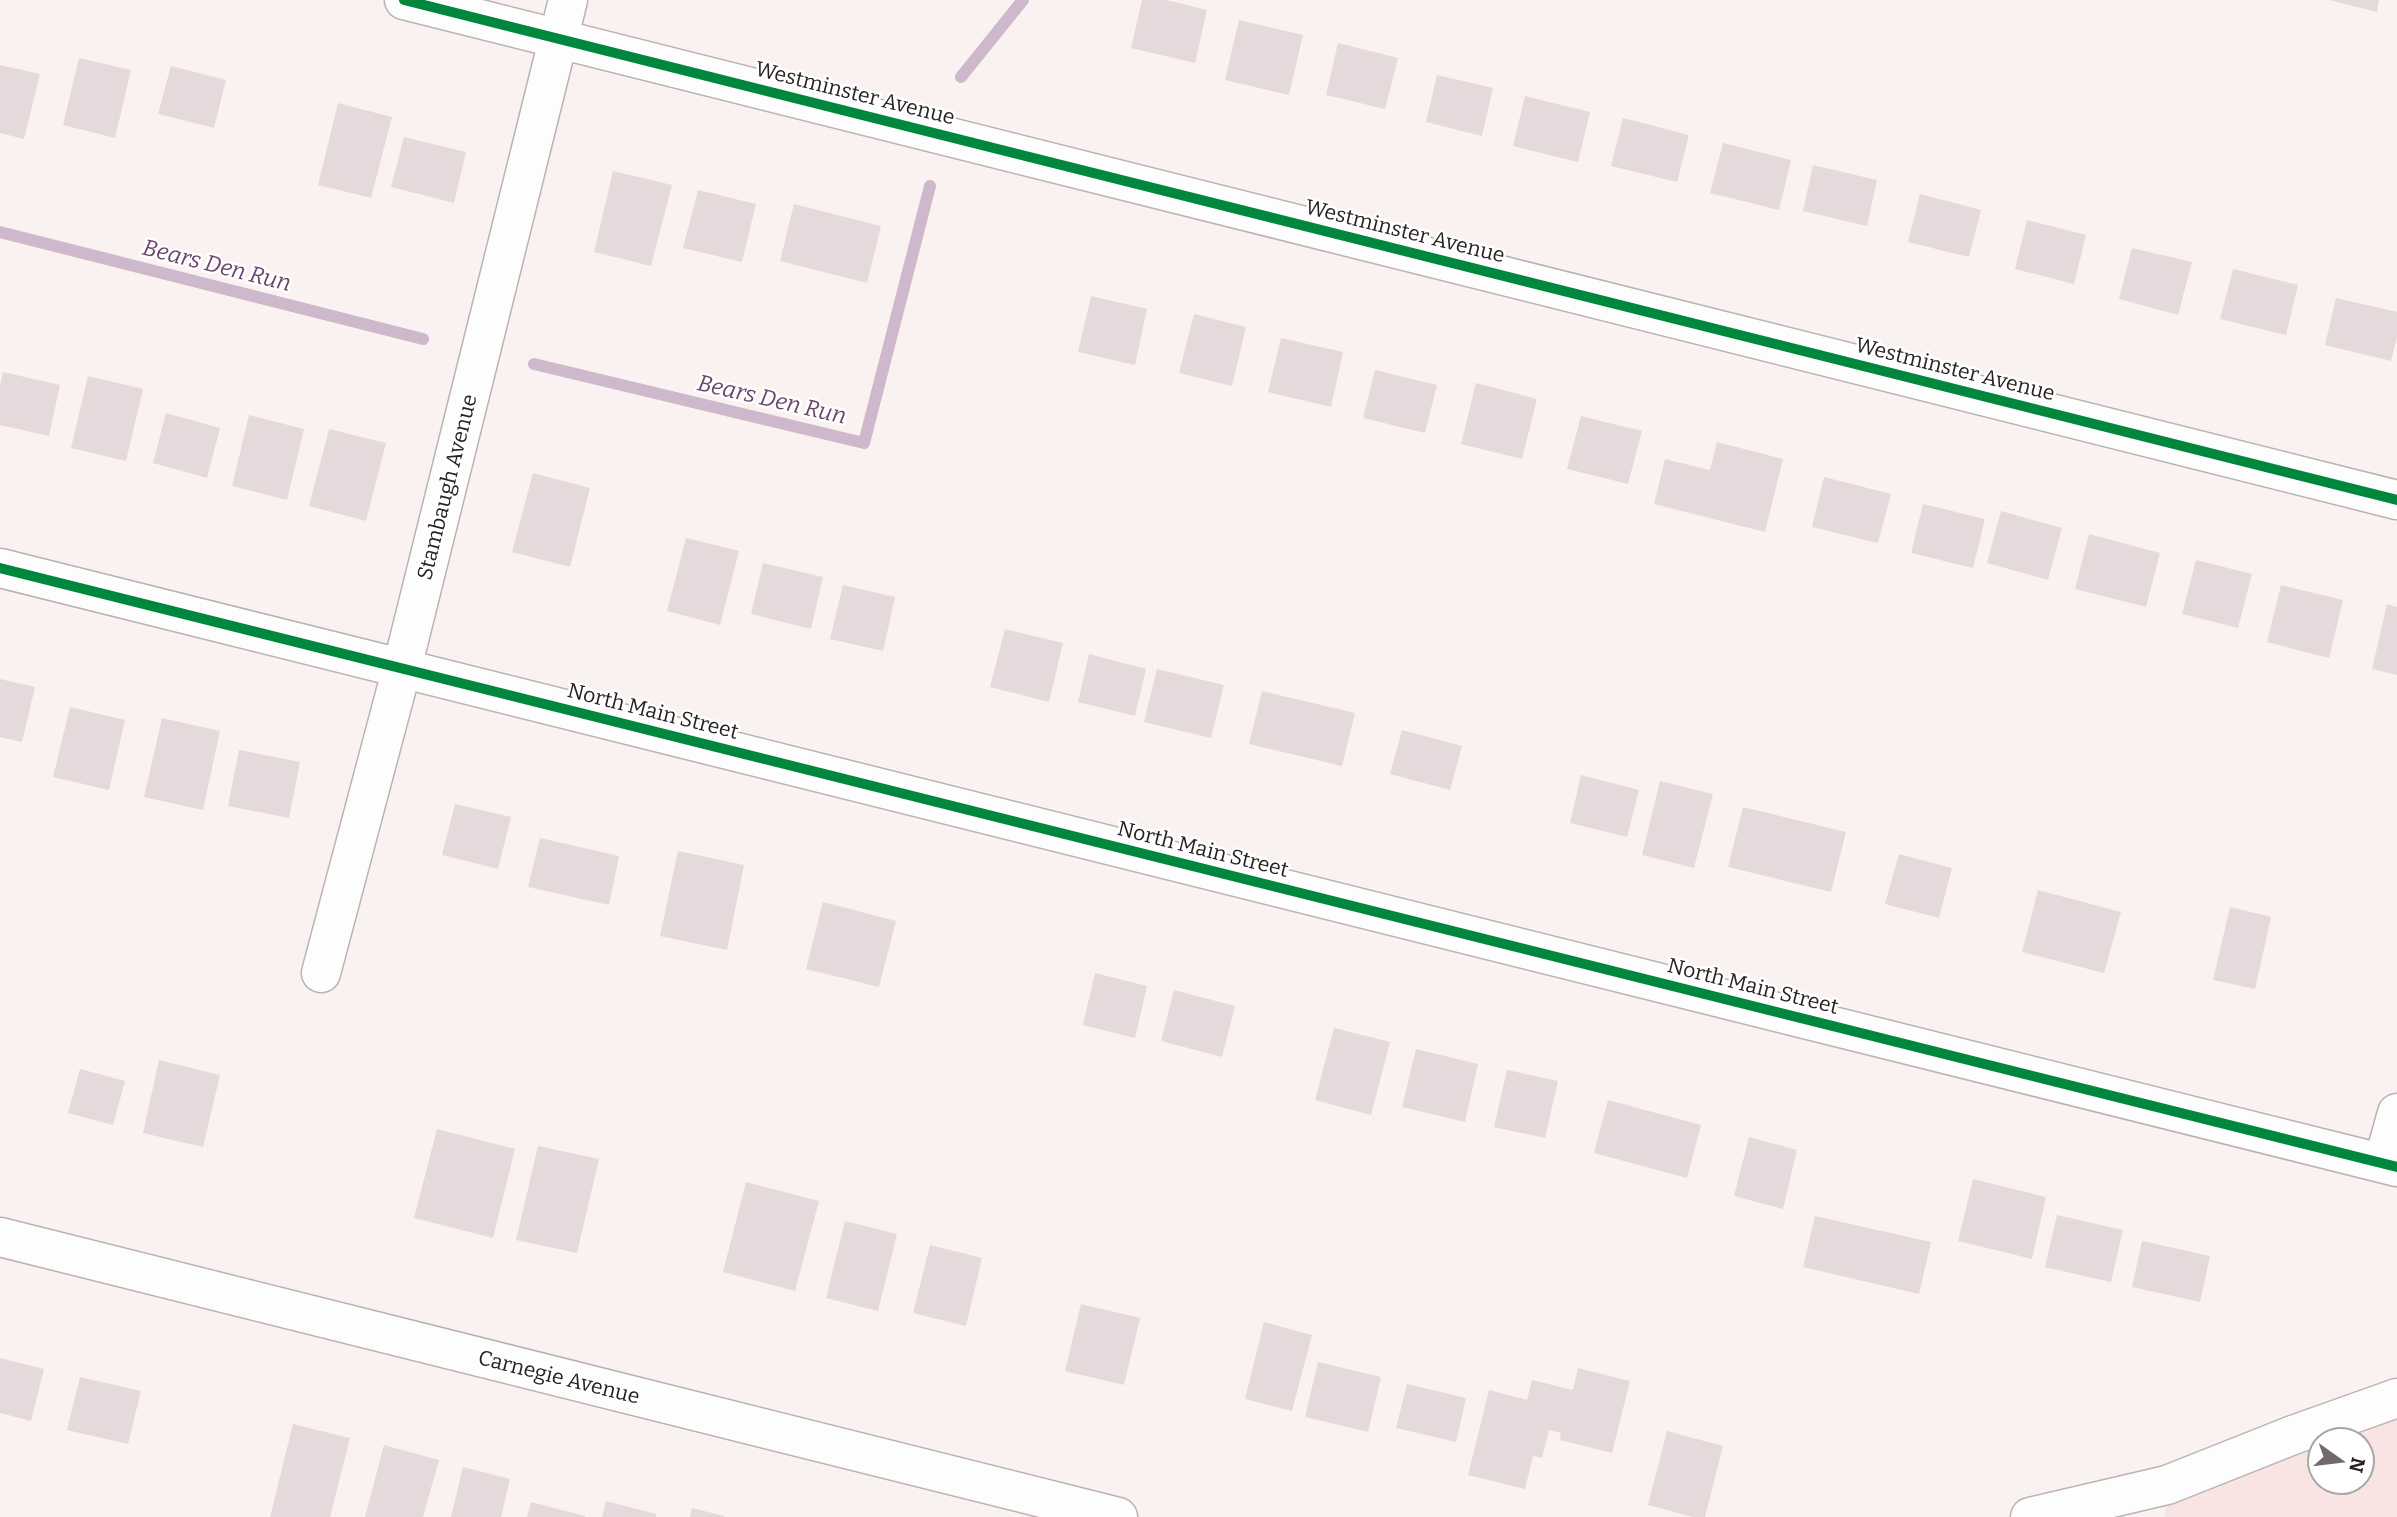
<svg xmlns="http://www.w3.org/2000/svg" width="2397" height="1517" viewBox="0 0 2397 1517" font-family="Bitter,serif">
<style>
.built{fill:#f8e5e3;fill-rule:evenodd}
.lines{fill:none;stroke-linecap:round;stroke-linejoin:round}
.stream{stroke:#cdb9cb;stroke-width:12}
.building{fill:#e5d9dc}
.minor-casing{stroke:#bab3b2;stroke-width:41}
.tertiary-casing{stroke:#bab3b2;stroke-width:41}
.minor{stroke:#fefdfd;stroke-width:38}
.tertiary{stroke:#fefdfd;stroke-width:38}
.cycleway-casing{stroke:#fff;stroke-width:15}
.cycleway{stroke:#00873e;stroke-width:10}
.labels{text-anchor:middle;stroke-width:5;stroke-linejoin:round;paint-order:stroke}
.street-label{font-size:21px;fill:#282120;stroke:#fff}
.water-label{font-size:23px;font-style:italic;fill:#6a466d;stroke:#fff}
</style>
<rect width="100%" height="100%" fill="#faf2f1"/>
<path class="built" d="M2397,1398V1517H2165L2167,1485ZM2320,1440H2362V1482H2320Z"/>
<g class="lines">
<g class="stream">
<path d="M961,77L1023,0"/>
<path d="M0,232L423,339"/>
<path d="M534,364L864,443L930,186"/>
</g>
</g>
<g class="building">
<path d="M1142,0H1166L1207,10L1195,63L1131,48Z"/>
<path d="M2329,0H2379L2377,12Z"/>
<path d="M1239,20L1303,35L1289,95L1225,80Z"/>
<path d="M1338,43L1398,58L1385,109L1326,95Z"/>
<path d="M79,58L131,70L115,138L63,125Z"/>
<path d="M0,65L40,74L24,139L0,133Z"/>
<path d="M171,66L226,80L214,128L158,114Z"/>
<path d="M1437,75L1493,88L1482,136L1426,122Z"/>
<path d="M1525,96L1590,112L1578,162L1513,146Z"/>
<path d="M338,103L392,117L371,198L318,185Z"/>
<path d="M1623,118L1689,135L1677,182L1611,166Z"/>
<path d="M404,137L466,152L454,203L391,187Z"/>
<path d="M1723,143L1791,160L1779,210L1710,193Z"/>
<path d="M1813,165L1877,180L1867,226L1803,211Z"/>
<path d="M613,171L672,185L651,266L594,252Z"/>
<path d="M698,190L756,204L742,262L683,248Z"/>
<path d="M1920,194L1981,210L1969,257L1908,242Z"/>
<path d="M794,204L881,226L867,283L780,261Z"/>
<path d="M2027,220L2086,235L2074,284L2015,269Z"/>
<path d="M2132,248L2192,262L2178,315L2119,299Z"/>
<path d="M2233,269L2298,285L2286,335L2220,319Z"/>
<path d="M1091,296L1147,309L1135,365L1078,352Z"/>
<path d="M2336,298L2397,312V337L2391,361L2325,345Z"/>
<path d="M1194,314L1246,327L1232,386L1179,373Z"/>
<path d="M1281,338L1343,352L1331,407L1268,392Z"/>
<path d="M1375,370L1437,385L1425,433L1363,418Z"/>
<path d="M3,372L60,385L49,436L0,425V386Z"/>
<path d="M88,376L143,389L126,461L71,448Z"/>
<path d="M1476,383L1537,399L1522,459L1461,444Z"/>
<path d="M166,413L220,428L207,478L153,463Z"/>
<path d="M249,415L304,429L287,500L232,486Z"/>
<path d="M1581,416L1642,431L1628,484L1567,469Z"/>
<path d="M329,429L386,443L366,521L309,506Z"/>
<path d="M1717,442L1783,459L1765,532L1654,504L1665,459L1710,470Z"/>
<path d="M533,473L590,488L570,567L512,552Z"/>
<path d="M1824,477L1891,494L1878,543L1812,527Z"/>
<path d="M1923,504L1985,519L1973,568L1911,553Z"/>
<path d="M2001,511L2062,528L2048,580L1987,563Z"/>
<path d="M2089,534L2160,553L2146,607L2075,589Z"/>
<path d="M686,538L739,551L720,625L667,611Z"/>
<path d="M2196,560L2252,574L2238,628L2182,614Z"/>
<path d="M763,563L823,577L811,629L751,614Z"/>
<path d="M843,585L895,597L883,651L830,639Z"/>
<path d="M2281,585L2343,600L2329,658L2267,642Z"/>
<path d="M2387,604L2397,607V675L2372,669Z"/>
<path d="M1005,629L1063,643L1049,702L990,687Z"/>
<path d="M1089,654L1146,669L1135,716L1078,702Z"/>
<path d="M1157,669L1224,685L1211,738L1144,722Z"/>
<path d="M0,679L35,687L22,742L0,737Z"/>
<path d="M1262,691L1355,713L1342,766L1249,744Z"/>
<path d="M70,707L125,720L109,790L53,777Z"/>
<path d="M162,718L220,731L203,810L144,797Z"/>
<path d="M1402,730L1462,746L1450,790L1390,774Z"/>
<path d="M239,750L300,762L289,818L228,806Z"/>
<path d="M1581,775L1639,790L1627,837L1570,823Z"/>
<path d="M1660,781L1713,794L1694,868L1642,855Z"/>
<path d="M455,804L511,817L498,869L442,855Z"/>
<path d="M1743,807L1846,832L1831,892L1728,867Z"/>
<path d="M540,838L619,856L609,905L528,887Z"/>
<path d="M678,851L744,865L727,950L660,936Z"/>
<path d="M1899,854L1952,868L1939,918L1885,904Z"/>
<path d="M2038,890L2121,912L2104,973L2022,952Z"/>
<path d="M823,902L896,921L879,987L806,969Z"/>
<path d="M2230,907L2271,917L2255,989L2213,980Z"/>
<path d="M1095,973L1147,986L1135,1038L1083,1025Z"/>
<path d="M1174,990L1235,1006L1222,1057L1161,1041Z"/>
<path d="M1334,1028L1390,1042L1371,1115L1315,1100Z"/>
<path d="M1416,1049L1478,1064L1465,1122L1402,1107Z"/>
<path d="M159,1060L220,1075L203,1147L143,1133Z"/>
<path d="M80,1069L125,1081L113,1125L68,1113Z"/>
<path d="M1507,1070L1558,1081L1545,1138L1494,1127Z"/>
<path d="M1608,1100L1701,1125L1687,1178L1594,1153Z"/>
<path d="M437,1129L515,1149L493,1238L414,1218Z"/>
<path d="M1749,1137L1797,1150L1783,1209L1734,1196Z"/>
<path d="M538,1146L599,1159L577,1253L516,1240Z"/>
<path d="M1973,1179L2046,1197L2032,1259L1958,1241Z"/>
<path d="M746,1182L819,1201L795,1291L723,1272Z"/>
<path d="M2057,1215L2123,1230L2111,1282L2045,1267Z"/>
<path d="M1815,1216L1931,1242L1919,1294L1803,1267Z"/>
<path d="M845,1221L897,1234L878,1311L826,1298Z"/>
<path d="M2142,1241L2210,1256L2200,1302L2132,1287Z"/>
<path d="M930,1245L982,1258L966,1326L913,1313Z"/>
<path d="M1081,1304L1140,1318L1124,1385L1065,1371Z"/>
<path d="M1264,1322L1312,1335L1292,1411L1245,1399Z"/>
<path d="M0,1358L44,1369L31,1421L0,1413Z"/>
<path d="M1318,1362L1381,1377L1368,1432L1305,1417Z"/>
<path d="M1578,1368L1630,1381L1612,1453L1560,1440L1561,1433L1549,1430L1542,1458L1533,1456L1525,1489L1468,1475L1489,1390L1527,1400L1532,1380L1573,1390Z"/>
<path d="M80,1377L141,1391L128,1444L67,1430Z"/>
<path d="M1407,1384L1466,1398L1456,1442L1396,1428Z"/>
<path d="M293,1424L350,1438L330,1517H270Z"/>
<path d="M1667,1431L1723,1446L1705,1517H1693L1648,1505Z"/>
<path d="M384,1445L439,1460L423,1517H365Z"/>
<path d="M463,1467L510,1479L501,1517H451Z"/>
<path d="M606,1501L656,1514V1517H602Z"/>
<path d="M531,1502L585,1516V1517H527Z"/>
<path d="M692,1508L724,1516V1517H690Z"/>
</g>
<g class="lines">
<defs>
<g id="minor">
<path d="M404,0L2397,500"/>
<path d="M0,568L2397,1167"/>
<path d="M321,973L402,668L568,0"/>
<path d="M2383,1163L2397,1113"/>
<path d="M0,1237L1118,1517"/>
</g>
<path id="tertiary" d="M2030,1517L2167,1485L2293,1435L2397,1398"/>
</defs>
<use href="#minor" class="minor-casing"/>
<use href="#tertiary" class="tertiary-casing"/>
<use href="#minor" class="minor"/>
<use href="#tertiary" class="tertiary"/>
<defs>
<g id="cycleway">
<path d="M404,0L2397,500"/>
<path d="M0,568L2397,1167"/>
</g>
</defs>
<use href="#cycleway" class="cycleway-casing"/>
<use href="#cycleway" class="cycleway"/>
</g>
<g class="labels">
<g class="street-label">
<text transform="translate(855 93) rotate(14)" y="7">Westminster Avenue</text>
<text transform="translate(1405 231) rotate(14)" y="7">Westminster Avenue</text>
<text transform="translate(1955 369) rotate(14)" y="7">Westminster Avenue</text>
<text transform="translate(447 487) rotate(-76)" y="7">Stambaugh Avenue</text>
<text transform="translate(653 711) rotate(14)" y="7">North Main Street</text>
<text transform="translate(1203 849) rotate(14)" y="7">North Main Street</text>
<text transform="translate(1753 986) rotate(14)" y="7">North Main Street</text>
<text transform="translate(559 1377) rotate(14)" y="7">Carnegie Avenue</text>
</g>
<g class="water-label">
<text transform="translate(217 265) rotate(14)" y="8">Bears Den Run</text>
<text transform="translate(772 399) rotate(13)" y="8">Bears Den Run</text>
</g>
</g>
<g transform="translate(2341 1461) rotate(104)"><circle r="33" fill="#ffffff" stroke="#a9a6a6" stroke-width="2"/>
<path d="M0-5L12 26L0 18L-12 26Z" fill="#726a69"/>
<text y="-10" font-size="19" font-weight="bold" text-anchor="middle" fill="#282120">N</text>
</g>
</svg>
